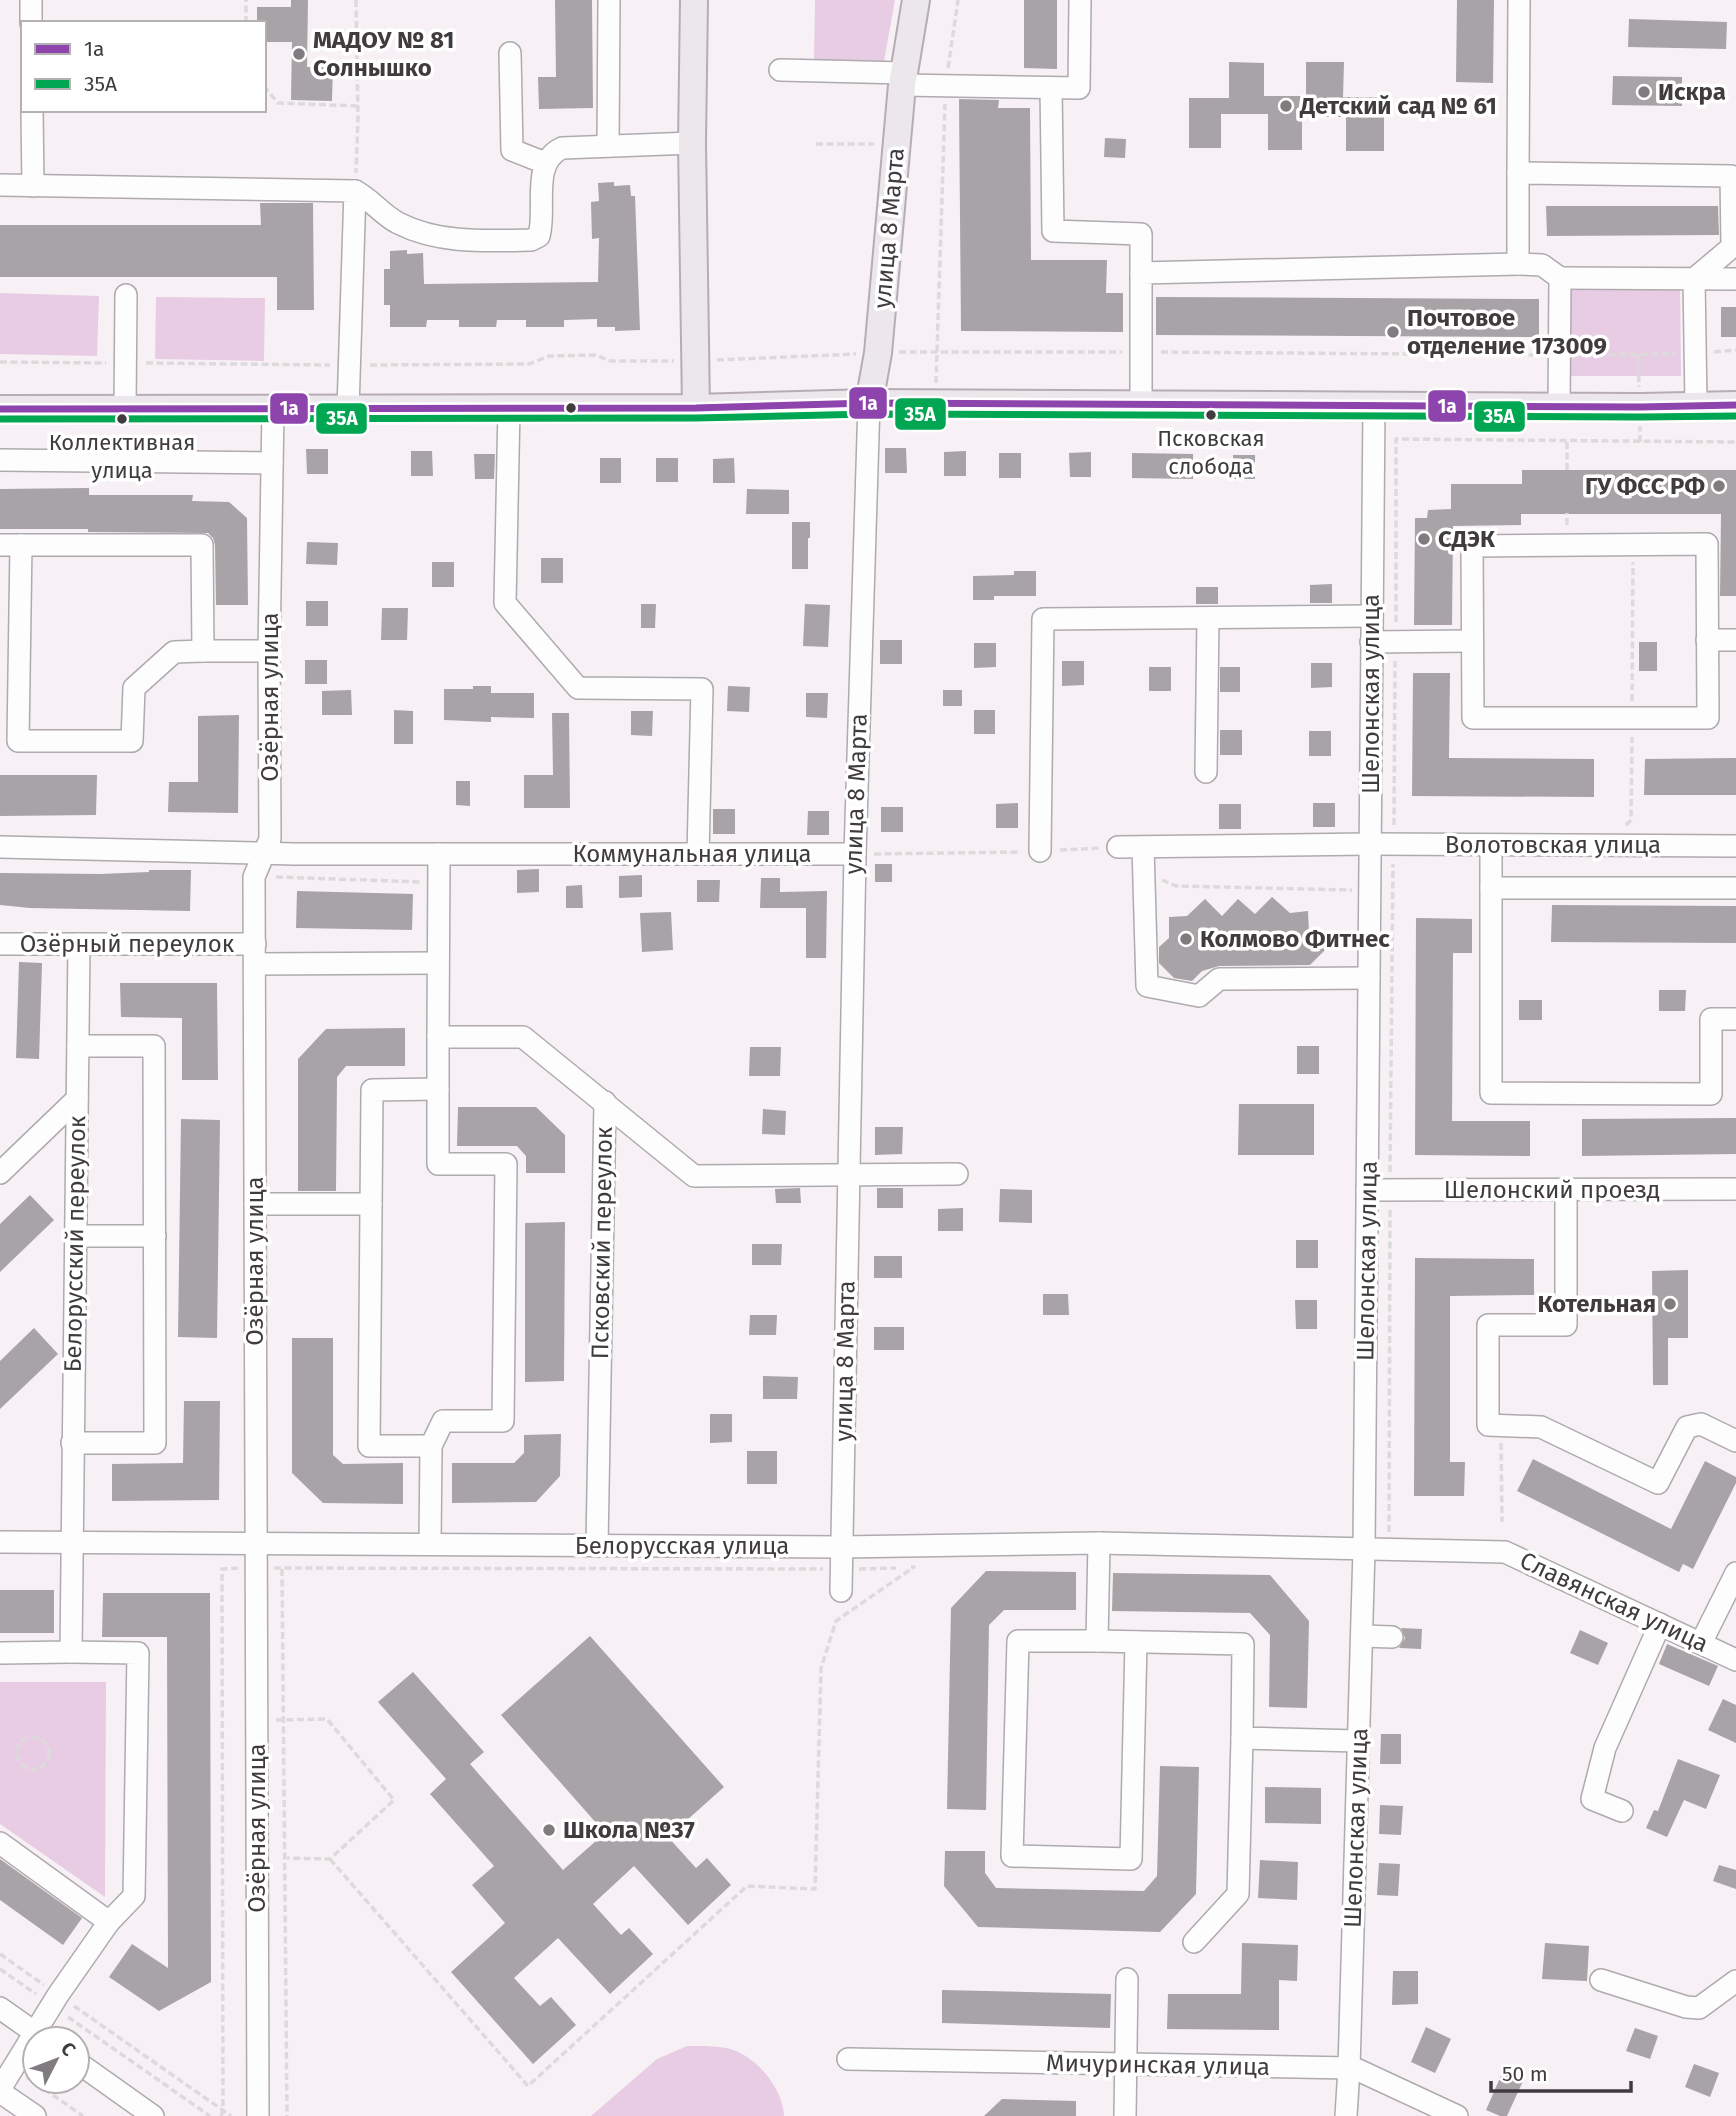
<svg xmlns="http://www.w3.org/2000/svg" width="1736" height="2116" viewBox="0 0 1736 2116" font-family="'Fira Sans',sans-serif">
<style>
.green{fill:#e8cce3}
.building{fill:#a8a3a7}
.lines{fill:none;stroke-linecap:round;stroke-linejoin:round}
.minor-casing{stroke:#aeaaad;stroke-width:24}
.major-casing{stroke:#b7acb5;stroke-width:30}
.path{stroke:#dddadc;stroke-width:3.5;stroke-dasharray:7 3.5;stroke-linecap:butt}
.minor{stroke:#fefdfe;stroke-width:21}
.major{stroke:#ece7eb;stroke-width:26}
.bus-1-casing{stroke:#fff;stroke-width:12}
.bus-2-casing{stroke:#fff;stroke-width:12}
.bus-1{stroke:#8e44ad;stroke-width:7}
.bus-2{stroke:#00a651;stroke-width:7}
.poi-dot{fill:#807b7f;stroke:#fff;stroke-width:2.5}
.bus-dot{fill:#403b3f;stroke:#fff;stroke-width:2.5}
.labels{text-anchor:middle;stroke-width:7;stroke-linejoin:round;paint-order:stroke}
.bus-label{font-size:22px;fill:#403b3f;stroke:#fff}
.poi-label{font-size:24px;font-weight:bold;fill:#403b3f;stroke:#fff;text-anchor:start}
.street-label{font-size:24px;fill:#403b3f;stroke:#fff}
.line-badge{stroke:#fff;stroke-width:2.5}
.badge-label{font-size:19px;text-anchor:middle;font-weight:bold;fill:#fff}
</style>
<rect width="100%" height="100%" fill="#f7f1f6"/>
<g class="green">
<path d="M815,0H895L884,61L814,60Z"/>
<path d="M1570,283H1680L1681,376H1570Z"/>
<path d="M0,293L99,296L97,356L0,354Z"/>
<path d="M156,297L265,298L264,361L155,359Z"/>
<path d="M0,1682H106L105,1897L0,1824Z"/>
<path d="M687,2046C703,2046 721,2045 736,2051C760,2061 783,2090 784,2116H591L657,2059Z"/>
</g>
<g class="building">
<path d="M291,0H308L307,67H333L332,101L291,100L292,42H264V23H257V7H291Z"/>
<path d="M555,0H592L593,108L539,109L538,77H556Z"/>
<path d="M1024,0H1057V69L1024,68Z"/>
<path d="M1457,0H1494L1493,83L1456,82Z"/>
<path d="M1629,19L1727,22L1726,49L1628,47Z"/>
<path d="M1229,62L1264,63V96H1306V62H1344L1343,97H1384V151H1346V117H1302V150H1268V114H1221V148H1189V98H1229Z"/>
<path d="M1613,76L1682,77V106L1612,105Z"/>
<path d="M959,99L999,100L998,108H1030L1031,260H1107L1106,293H1123V332L961,331Z"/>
<path d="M1105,138L1126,139L1125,158L1104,157Z"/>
<path d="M614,182V186L630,185L631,196H635L640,330L615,331V327H597V319L564,320V327H526V320H497L496,327H459V320H427L426,327H390V305H384V269H390V251L407,250V254L423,253L424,284L598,282L599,238L592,239L591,202L599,201L598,183Z"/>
<path d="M260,203H313L314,310H277V277H0V225H261Z"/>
<path d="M1546,206H1718L1719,235L1547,236Z"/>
<path d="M1156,297L1539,299V337L1156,335Z"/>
<rect x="1721" y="307" width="15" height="30"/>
<path d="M885,448H906L907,473H885Z"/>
<path d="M306,449H328V474H307Z"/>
<path d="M411,451H432L433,476H411Z"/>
<path d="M966,451V476H944V452Z"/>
<path d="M1091,452V477H1070L1069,453Z"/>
<rect x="999" y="453" width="22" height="25"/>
<path d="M1132,453L1193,454V479L1132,478Z"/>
<path d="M474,454H495L494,479H475Z"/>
<path d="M1233,455H1255V479H1234Z"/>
<rect x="600" y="458" width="21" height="25"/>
<rect x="656" y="458" width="22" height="24"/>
<path d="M734,458L735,483H713V459Z"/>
<path d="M1522,470H1736V596H1720L1721,514H1521V525L1453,526L1452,625H1414L1415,518H1427L1428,510L1451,509V484H1522Z"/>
<path d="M89,488V495H193L192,501L229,502L247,518L248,605H216L215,545L213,538L208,533L88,532V529H0V489Z"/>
<path d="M747,489L789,490V514H746Z"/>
<path d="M792,522H810V538H808V569H792Z"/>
<path d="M307,542L338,543L337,565L306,564Z"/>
<rect x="541" y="558" width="22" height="25"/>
<rect x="432" y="562" width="22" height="25"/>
<path d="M1014,571H1036V596H994V600H973V576L1014,575Z"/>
<path d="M1332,584V603H1310V585Z"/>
<rect x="1196" y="587" width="22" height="17"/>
<rect x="306" y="601" width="22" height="25"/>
<path d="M641,604H656L655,628H641Z"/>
<path d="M805,604L830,605L828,647L803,646Z"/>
<path d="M382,608H408L407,640H381Z"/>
<rect x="880" y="640" width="22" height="24"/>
<rect x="1639" y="642" width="18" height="29"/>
<path d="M974,643H996V667L974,668Z"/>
<rect x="305" y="660" width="22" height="24"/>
<path d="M1062,661H1084V685L1062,686Z"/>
<path d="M1311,663H1332V687L1311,688Z"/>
<rect x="1149" y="667" width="22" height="24"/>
<rect x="1220" y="667" width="20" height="25"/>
<path d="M1413,673H1450L1449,758L1594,759V797L1412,796Z"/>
<path d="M473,686H491V693H534V718L491,717V722L444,720V689H473Z"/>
<path d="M728,686L750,687L749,712L727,711Z"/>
<path d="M351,690L352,715H322V691Z"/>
<rect x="943" y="690" width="19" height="16"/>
<path d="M806,693H828L827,718L806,717Z"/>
<path d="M394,710L413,711V744H394Z"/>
<rect x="974" y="710" width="21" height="24"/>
<path d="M631,711H653L652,736L631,735Z"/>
<path d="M552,713H569L570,808H524V775H553Z"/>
<path d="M239,715L238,813L168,812L169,782H198V716Z"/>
<rect x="1220" y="730" width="22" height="25"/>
<rect x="1309" y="731" width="22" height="25"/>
<path d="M1736,758V795H1644L1645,759Z"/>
<path d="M0,775H97L96,815L0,816Z"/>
<path d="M456,781H470V806L456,805Z"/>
<path d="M1018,803V828H996V804Z"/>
<rect x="1313" y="803" width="22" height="24"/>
<rect x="1219" y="804" width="22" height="25"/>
<rect x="881" y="807" width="22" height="25"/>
<rect x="713" y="809" width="22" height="25"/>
<path d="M808,811H829V835H807Z"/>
<rect x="875" y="864" width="17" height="18"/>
<path d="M539,869V892L517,893V870Z"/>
<path d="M149,870H191L190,911L30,908L0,905V873L100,874L149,872Z"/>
<path d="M642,875V897L619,898V876Z"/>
<path d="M761,878H780V892L827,891L826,958H806V908H760Z"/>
<path d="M697,880H720L719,902H697Z"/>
<path d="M582,885L583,908H566V886Z"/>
<path d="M297,891L413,894L412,930L296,928Z"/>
<path d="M1272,897L1290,913L1308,911L1309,933L1326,949L1310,965L1219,966L1202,971L1192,981L1174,978L1159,963V947L1169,938V917L1187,916L1205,899L1222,916L1238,899L1255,914Z"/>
<path d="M1552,905L1736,906V943L1551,942Z"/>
<path d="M671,912L673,950L642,952L640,913Z"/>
<path d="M1416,918L1472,919V953H1453L1452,1121H1530V1156L1415,1155Z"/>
<path d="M19,962L42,963L39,1059L16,1058Z"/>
<path d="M120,983H217L218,1080H182V1018L121,1017Z"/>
<path d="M1659,990H1686L1685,1011H1659Z"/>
<rect x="1519" y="1000" width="23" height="20"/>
<path d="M405,1028V1066H346L337,1077L336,1191H298V1059L326,1029Z"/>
<rect x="1297" y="1046" width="22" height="28"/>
<path d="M750,1047H781L780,1076H749Z"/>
<path d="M1239,1104H1314V1155H1238Z"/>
<path d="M458,1107H536L565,1135V1173H526V1156L517,1146H457Z"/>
<path d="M763,1109L786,1111L785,1135L762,1134Z"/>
<path d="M1736,1118V1154L1582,1156V1119Z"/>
<path d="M181,1119L220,1120L217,1338L178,1337Z"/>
<path d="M875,1127H903L902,1154L875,1155Z"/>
<path d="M800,1188L801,1203H776L775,1189Z"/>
<rect x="877" y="1188" width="26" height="20"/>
<path d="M1000,1189L1032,1190V1223L999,1222Z"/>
<path d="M30,1195L54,1220L0,1272V1224Z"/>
<path d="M963,1208V1231H938V1209Z"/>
<path d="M565,1222L564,1381L525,1382V1223Z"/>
<rect x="1296" y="1240" width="22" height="28"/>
<path d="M752,1244H782L781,1265H752Z"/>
<rect x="874" y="1256" width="28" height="22"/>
<path d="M1415,1258L1534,1259V1295L1450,1296V1462H1465L1464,1496H1414Z"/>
<path d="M1688,1270V1338H1668V1385H1653L1652,1271Z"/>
<path d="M1043,1294H1068L1069,1315H1043Z"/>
<path d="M1295,1300H1317V1329H1296Z"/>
<path d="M750,1315H777L776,1335H749Z"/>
<rect x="874" y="1327" width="30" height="23"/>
<path d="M34,1328L58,1354L0,1409V1361Z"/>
<path d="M292,1338H333V1455L343,1464L403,1463V1504L323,1503L292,1473Z"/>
<path d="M763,1376L798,1377L797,1399H763Z"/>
<path d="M184,1401H220L219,1500L112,1501V1464L183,1463Z"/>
<path d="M710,1414H732V1442L710,1443Z"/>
<path d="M561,1434L560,1476L536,1502L452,1503V1463H514L524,1453V1435Z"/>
<rect x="747" y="1451" width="30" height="33"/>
<path d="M1533,1459L1671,1529L1705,1461L1736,1477V1483L1693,1569L1683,1564L1679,1572L1517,1491Z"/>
<path d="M986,1571L1076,1572V1610H1004L989,1625L986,1810L947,1809L951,1608Z"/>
<path d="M1113,1573L1270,1575L1309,1621L1307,1708L1269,1707L1270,1635L1250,1613L1112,1611Z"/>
<rect x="0" y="1590" width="54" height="43"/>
<path d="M103,1593H210L211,1982L159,2011L109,1977L132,1944L168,1968L167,1637H102Z"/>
<path d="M1401,1628L1422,1629L1421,1649L1399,1648L1405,1638Z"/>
<path d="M1580,1630L1608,1643L1598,1665L1570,1653Z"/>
<path d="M590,1636L724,1787L668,1837L696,1868L707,1858L731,1885L688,1925L634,1866L593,1904L621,1935L629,1928L653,1954L610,1994L558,1938L514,1978L540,2006L551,1997L576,2025L533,2064L451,1972L505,1923L472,1885L494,1866L430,1794L446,1779L378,1702L413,1672L484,1752L470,1764L563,1870L605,1833L501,1715Z"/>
<path d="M1667,1644L1718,1666L1709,1686L1659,1664Z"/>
<path d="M1723,1699L1736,1705V1743L1708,1730Z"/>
<path d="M1381,1734H1401V1764H1380Z"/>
<path d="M1678,1759L1720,1775L1706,1809L1684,1800L1667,1837L1646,1828L1654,1810L1658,1811Z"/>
<path d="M1160,1766L1199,1767L1196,1894L1160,1932L978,1927L944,1886L945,1851H985V1873L996,1888L1144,1891L1157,1876Z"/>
<path d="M1265,1787L1321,1788V1824L1265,1823Z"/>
<path d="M1380,1805L1403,1806L1401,1835L1379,1834Z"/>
<path d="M0,1859L82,1918L63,1945L0,1900Z"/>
<path d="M1260,1860L1298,1862L1297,1900L1258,1898Z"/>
<path d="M1379,1863L1400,1864L1398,1896L1377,1895Z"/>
<path d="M1719,1865L1736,1870V1889L1713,1881Z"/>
<path d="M1242,1943L1298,1945L1297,1981L1279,1980V2030L1167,2029L1168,1994H1241Z"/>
<path d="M1545,1943L1589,1946L1587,1981L1542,1979Z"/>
<path d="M1393,1971H1418V2004L1392,2005Z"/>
<path d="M942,1990L1111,1994L1110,2028L942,2023Z"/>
<path d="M1426,2027L1451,2039L1435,2073L1411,2062Z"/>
<path d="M1635,2028L1658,2036L1650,2059L1626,2051Z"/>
<path d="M1694,2064L1719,2073L1710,2097L1685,2087Z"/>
<path d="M1503,2071L1523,2081L1507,2116H1500L1486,2110Z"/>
<path d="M1002,2099L1076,2101V2116H984Z"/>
</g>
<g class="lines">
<defs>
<g id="minor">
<path d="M31,0V23"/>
<path d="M510,53L512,150L545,163"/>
<path d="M780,70L904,73"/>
<path d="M902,85L1079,88L1080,0"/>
<path d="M1051,88L1053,231L1141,234V273"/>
<path d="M32,110L33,186"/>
<path d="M608,146L609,0"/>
<path d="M1518,173L1519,0"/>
<path d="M0,185L355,191L348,409"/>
<path d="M355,191C371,199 381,214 398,223C439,244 486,241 531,240L539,236C547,208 530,163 562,148L692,143"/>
<path d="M1560,278L1736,279"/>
<path d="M1141,406V273L1518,264"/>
<path d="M1559,407L1560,278L1542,265L1518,264V173L1731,176L1732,247L1694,279L1696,405"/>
<path d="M509,408L505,603L578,688L702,689L698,854"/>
<path d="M125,409L126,295"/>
<path d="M0,460L272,463"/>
<path d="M1707,544L1708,718H1473L1472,546Z"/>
<path d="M0,545H202L203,651H269"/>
<path d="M21,545L18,741H132L134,688L174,652L203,651"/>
<path d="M1707,640H1736"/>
<path d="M1371,642L1472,641"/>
<path d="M1206,772L1208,618"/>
<path d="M1491,845V1093L1711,1094V1019H1736"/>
<path d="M0,847L295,854H855"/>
<path d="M1118,847L1370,844L1736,846"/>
<path d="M1143,847L1147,986L1199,996L1219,979L1369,978"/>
<path d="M1040,851L1043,619L1371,616"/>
<path d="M439,854L438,1037H523L694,1176L957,1174"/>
<path d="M1491,888H1736"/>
<path d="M0,944H255"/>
<path d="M255,964L437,963"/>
<path d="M0,1173L77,1099"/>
<path d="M1367,1190L1736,1189"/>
<path d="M1566,1190V1325H1488V1425L1541,1427L1658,1483L1687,1427L1701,1424L1736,1441"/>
<path d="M255,1204H371"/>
<path d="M75,1236H155"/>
<path d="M72,1443H155L154,1046H78"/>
<path d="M431,1446H369L372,1090L438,1089V1037"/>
<path d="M0,1542L841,1547L1099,1543L1505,1552L1736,1660"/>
<path d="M430,1543L431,1446L443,1421H503L506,1164H438V1089"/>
<path d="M1099,1543L1097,1641L1243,1644L1242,1738L1358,1741"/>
<path d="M597,1546L605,1102"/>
<path d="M841,1591L855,854L869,403"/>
<path d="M1362,1636L1392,1637"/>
<path d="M1097,1641H1018L1012,1856L1131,1859L1136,1642"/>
<path d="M1701,1643L1736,1573"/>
<path d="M0,1653L71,1652L79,944"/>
<path d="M1622,1811L1592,1799L1605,1748L1660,1624"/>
<path d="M0,1843L109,1922L134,1896L138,1653L71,1652"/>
<path d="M1194,1942L1238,1894L1242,1738"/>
<path d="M1601,1980L1686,2007L1699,2008L1736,1981"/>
<path d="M0,2008L44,2039"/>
<path d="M848,2059L1349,2068L1358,2070L1457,2116"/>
<path d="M77,2062L153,2116"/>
<path d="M0,2089L58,1995L109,1922"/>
<path d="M0,2092L35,2116"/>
<path d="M258,2116L254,877L270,839L269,651L273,409"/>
<path d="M1125,2116L1127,1979"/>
<path d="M1346,2116L1349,2068L1364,1549L1374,406"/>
</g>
<g id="major">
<path d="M694,0L692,143L696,408"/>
<path d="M869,403L878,353L902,85L916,0"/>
<path d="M0,409L696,408L869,403L1640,407L1736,405"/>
</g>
</defs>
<use href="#minor" class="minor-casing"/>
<use href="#major" class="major-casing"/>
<g class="path">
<path d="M356,0L358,118L356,173"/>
<path d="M246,23V0"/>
<path d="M948,68L958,0"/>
<path d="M264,86L278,103L357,106"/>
<path d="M816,144H874"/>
<path d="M899,352H1122"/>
<path d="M1161,352L1542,355"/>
<path d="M1714,352L1736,350"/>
<path d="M1638,354L1639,387"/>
<path d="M1578,355L1675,354"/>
<path d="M717,360L856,354"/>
<path d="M0,362L106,363"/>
<path d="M146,363L330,365"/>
<path d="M370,365L529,364L549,356L596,355L610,361H674"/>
<path d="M936,383L945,104"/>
<path d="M1640,442V426"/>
<path d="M1567,470V441"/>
<path d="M1567,525V513"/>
<path d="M1396,622V439L1736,442"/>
<path d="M1632,701L1633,562"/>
<path d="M1394,825L1395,661"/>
<path d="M1626,825L1631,820L1632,737"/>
<path d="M1060,850L1101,848"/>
<path d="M874,854L1021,852"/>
<path d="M276,877L422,882"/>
<path d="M1162,880L1176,886L1352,890"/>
<path d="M1390,1172L1393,864"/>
<path d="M1501,1443L1502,1522"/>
<path d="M1389,1532L1390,1207"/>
<path d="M274,1568L823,1569"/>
<path d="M282,1569L287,2116"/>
<path d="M859,1569L896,1568"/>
<path d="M276,1720L327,1719L394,1800L330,1859L287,1858"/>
<circle cx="33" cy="1753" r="16"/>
<path d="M330,1859L528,2086L747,1886L815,1889L821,1668L836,1621L914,1567H911"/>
<path d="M0,1954L44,1985"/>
<path d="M0,1969L36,1994"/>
<path d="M74,2006L231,2116"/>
<path d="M68,2017L210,2116"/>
<path d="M27,2077L83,2116"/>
<path d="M221,2116L223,2111L222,1569L238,1568"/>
</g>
<use href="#minor" class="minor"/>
<use href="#major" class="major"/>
<defs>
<path id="bus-1" d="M0,409L696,408L869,403L1640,407L1736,405"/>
<path id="bus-2" d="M0,419L696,418L869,414L1640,417L1736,416"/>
</defs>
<use href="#bus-1" class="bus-1-casing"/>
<use href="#bus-2" class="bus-2-casing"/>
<use href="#bus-1" class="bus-1"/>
<use href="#bus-2" class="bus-2"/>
</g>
<g class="poi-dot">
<circle cx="299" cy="54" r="7"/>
<circle cx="1644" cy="92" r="7"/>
<circle cx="1286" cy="106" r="7"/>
<circle cx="1393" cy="332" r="7"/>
<circle cx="1719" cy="486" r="7"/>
<circle cx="1424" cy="539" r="7"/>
<circle cx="1186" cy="939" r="7"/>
<circle cx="1670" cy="1304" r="7"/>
<circle cx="549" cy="1830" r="7"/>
</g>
<g class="bus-dot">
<circle cx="571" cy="408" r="6"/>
<circle cx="1211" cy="415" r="6"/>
<circle cx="122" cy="419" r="6"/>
</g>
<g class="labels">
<g class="bus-label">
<text x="1211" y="446">Псковская<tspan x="1211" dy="28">слобода</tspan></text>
<text x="122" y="450">Коллективная<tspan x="122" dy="28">улица</tspan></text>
</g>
<g class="poi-label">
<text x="313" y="48">МАДОУ № 81<tspan x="313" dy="28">Солнышко</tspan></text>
<text x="1658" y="100">Искра</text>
<text x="1300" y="114">Детский сад № 61</text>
<text x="1407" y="326">Почтовое<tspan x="1407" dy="28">отделение 173009</tspan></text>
<text x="1705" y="494" text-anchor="end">ГУ ФСС РФ</text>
<text x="1438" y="547">СДЭК</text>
<text x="1200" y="947">Колмово Фитнес</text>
<text x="1656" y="1312" text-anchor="end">Котельная</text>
<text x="563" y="1838">Школа №37</text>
</g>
<g class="street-label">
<text transform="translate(889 228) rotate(-85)" y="8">улица 8 Марта</text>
<text transform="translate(1371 694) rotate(-90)" y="8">Шелонская улица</text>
<text transform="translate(270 697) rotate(-90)" y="8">Озёрная улица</text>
<text transform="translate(856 794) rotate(-88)" y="8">улица 8 Марта</text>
<text x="1553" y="853">Волотовская улица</text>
<text x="692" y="862">Коммунальная улица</text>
<text x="127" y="952">Озёрный переулок</text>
<text x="1552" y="1198">Шелонский проезд</text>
<text transform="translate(602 1243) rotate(-89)" y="8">Псковский переулок</text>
<text transform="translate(75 1244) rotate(-89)" y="8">Белорусский переулок</text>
<text transform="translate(255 1261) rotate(-90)" y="8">Озёрная улица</text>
<text transform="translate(1367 1261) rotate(-89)" y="8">Шелонская улица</text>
<text transform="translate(845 1361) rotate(-89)" y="8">улица 8 Марта</text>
<text x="682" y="1554">Белорусская улица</text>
<text transform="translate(1614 1602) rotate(25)" y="8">Славянская улица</text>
<text transform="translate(257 1828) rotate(-90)" y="8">Озёрная улица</text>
<text transform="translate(1356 1828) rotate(-88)" y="8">Шелонская улица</text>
<text transform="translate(1158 2065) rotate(1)" y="8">Мичуринская улица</text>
</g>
</g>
<g class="line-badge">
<rect x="848" y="386" width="40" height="34" rx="7" fill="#8e44ad"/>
<rect x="1427" y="389" width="40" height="34" rx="7" fill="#8e44ad"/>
<rect x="269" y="392" width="40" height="33" rx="7" fill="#8e44ad"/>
<rect x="894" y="397" width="53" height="34" rx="7" fill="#00a651"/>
<rect x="1473" y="400" width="53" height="33" rx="7" fill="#00a651"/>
<rect x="315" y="402" width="53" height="33" rx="7" fill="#00a651"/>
</g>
<g class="badge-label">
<text x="868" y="410">1a</text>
<text x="1447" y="413">1a</text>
<text x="289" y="415">1a</text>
<text x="920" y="421">35А</text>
<text x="1499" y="423">35А</text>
<text x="342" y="425">35А</text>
</g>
<rect x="21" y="21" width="245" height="91" fill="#ffffff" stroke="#b3b1b2" stroke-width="2"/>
<rect x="35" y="44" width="35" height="10" fill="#8e44ad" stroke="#b3b1b2" stroke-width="2"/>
<text x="84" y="56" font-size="21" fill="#403b3f">1a</text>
<rect x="35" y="79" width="35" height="10" fill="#00a651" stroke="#b3b1b2" stroke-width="2"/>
<text x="84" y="91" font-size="21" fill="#403b3f">35А</text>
<g transform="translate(56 2060) rotate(48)"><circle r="33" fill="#ffffff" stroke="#b3b1b2" stroke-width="2"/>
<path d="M0-5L12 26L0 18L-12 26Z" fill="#807b7f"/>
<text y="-10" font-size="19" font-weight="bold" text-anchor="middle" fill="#403b3f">С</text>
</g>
<path d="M1491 2081v10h140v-10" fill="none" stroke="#403b3f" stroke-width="3.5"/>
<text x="1502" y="2081" font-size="21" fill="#403b3f" stroke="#ffffff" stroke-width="5" paint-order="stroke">50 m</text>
</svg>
